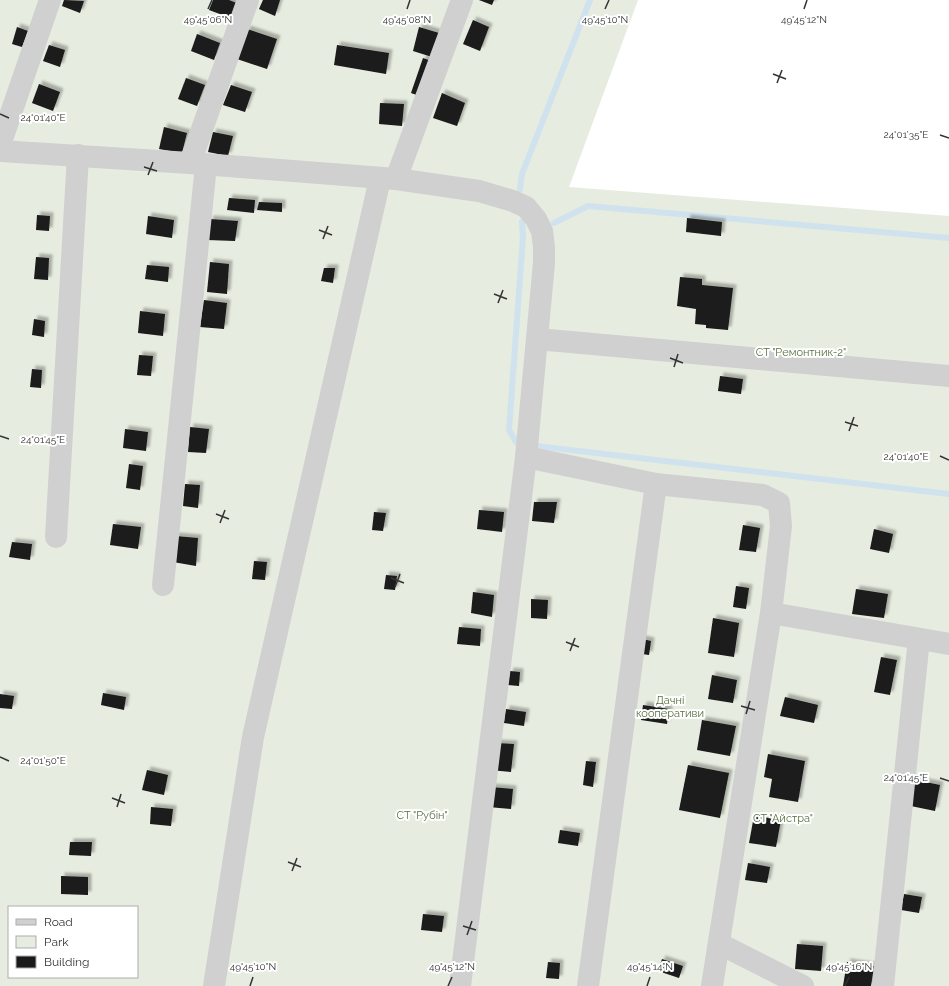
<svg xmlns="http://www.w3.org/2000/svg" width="949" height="986" viewBox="0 0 949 986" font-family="Raleway,sans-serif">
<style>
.green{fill:#e6ecdf;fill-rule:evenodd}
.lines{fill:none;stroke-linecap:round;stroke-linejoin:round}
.stream{stroke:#cfe2ee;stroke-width:6}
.building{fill:#1a1a1a;filter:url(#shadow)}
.minor{stroke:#d0d0d0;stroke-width:22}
.ticks{fill:none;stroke:#333;stroke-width:1.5}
.labels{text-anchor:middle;stroke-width:4;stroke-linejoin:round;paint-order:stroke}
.park-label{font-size:11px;fill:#56703f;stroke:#fff}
.ticks-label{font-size:10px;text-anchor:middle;fill:#333;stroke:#fff;stroke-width:4;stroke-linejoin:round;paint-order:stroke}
</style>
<defs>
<filter id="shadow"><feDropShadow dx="3.5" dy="-3.5" stdDeviation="1" flood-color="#0004"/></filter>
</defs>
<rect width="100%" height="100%" fill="#fff"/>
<path class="green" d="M0,0H638L569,187L949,216V986H0ZM9,907H137V977H9Z"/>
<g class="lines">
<g class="stream">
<path d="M520,189L522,174L590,0"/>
<path d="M554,223L588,206L949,238"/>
<path d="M516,442L509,430L523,237L522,222"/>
<path d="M536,446L949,494"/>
</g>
</g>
<g class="building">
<path d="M64,0L84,1L80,13L62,6Z"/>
<path d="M213,0H229L239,4L233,19L209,10Z"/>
<path d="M263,0H280L275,16L259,9Z"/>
<path d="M479,0H494L492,5Z"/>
<path d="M473,20L489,27L480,51L463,44Z"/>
<path d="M17,27L28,31L22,47L12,44Z"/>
<path d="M419,27L439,33L432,57L413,51Z"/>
<path d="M247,29L277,39L267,69L237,59Z"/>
<path d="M197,34L220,43L214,60L191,51Z"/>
<path d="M49,45L65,50L60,67L43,61Z"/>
<path d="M337,45L389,53L386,74L334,65Z"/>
<path d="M423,58L434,62L422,97L411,93Z"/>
<path d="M186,78L205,85L197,106L178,99Z"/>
<path d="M39,84L60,92L53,111L32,103Z"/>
<path d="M231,85L252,92L245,112L223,105Z"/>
<path d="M442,93L465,103L457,126L433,118Z"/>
<path d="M380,103L404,104L402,126L379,124Z"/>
<path d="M164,127L187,133L182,153L159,149Z"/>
<path d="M213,132L233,136L228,156L208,152Z"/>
<path d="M229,198L255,200L254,213L227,210Z"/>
<path d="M259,202L282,203V212L257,210Z"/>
<path d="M37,215L50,216L49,231L36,230Z"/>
<path d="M148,216L174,220L172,238L146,234Z"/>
<path d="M687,218L722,222L721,236L686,232Z"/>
<path d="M210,219L238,221L235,241L207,240Z"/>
<path d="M36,257L49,258L48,280L34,279Z"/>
<path d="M210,262L229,264L227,294L207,292Z"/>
<path d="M147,265L169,267L168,282L145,279Z"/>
<path d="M324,268H335L333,283L321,281Z"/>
<path d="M680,277L702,279V285L733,288L728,330L706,328V325L695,324L696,309L677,306Z"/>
<path d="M204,300L227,303L224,329L200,327Z"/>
<path d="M140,311L165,314L163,336L138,333Z"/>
<path d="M34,319L45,321L44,337L32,335Z"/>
<path d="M139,355L153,356L151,376L137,375Z"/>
<path d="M32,369L42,370L41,388L30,387Z"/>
<path d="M720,376L743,379L741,394L718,391Z"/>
<path d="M190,427L209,429L206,453L188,452Z"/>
<path d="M125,429L148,432L146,451L123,448Z"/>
<path d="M129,464L143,466L140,490L126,488Z"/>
<path d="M185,484L200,485L198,508L183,506Z"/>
<path d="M534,502H557L554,523L532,521Z"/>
<path d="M479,510L504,512L502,532L477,529Z"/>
<path d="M374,512L386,513L383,531L372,530Z"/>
<path d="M113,524L141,527L138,549L110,545Z"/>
<path d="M743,525L760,528L756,552L739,550Z"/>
<path d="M874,529L893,534L889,553L870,549Z"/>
<path d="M175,536L198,538L196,566L173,562Z"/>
<path d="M12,542L32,544L30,560L9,557Z"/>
<path d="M254,561L267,562L265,580L252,579Z"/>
<path d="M386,575L397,576L395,590L384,589Z"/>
<path d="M736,586L749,588L746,609L733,607Z"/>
<path d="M856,589L888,594L884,618L852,614Z"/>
<path d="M473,592L494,595L492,617L471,613Z"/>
<path d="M531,599L548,600L547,619L531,618Z"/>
<path d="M713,618L739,623L734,657L708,653Z"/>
<path d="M459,627L481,629L480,646L457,644Z"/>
<path d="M638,638L651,641L649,655L635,653Z"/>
<path d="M881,657L897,660L890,695L874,692Z"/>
<path d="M510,671L520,672L519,686L508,685Z"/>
<path d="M712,675L737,680L733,703L708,699Z"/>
<path d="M103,693L126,697L124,710L101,705Z"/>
<path d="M0,694L14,696L12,709L0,708Z"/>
<path d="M785,697L818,705L814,723L780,716Z"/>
<path d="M643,705L669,709L667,724L641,720Z"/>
<path d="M506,709L526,712L524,726L504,723Z"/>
<path d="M702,720L736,726L730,756L697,750Z"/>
<path d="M493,743L514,744L511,772L490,770Z"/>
<path d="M768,754L805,761L798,802L769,797L772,779L764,777Z"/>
<path d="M586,761L596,762L593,787L583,785Z"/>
<path d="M688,765L729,773L720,818L679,810Z"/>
<path d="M147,770L168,775L164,795L142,790Z"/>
<path d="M911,779L940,785L935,811L906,805Z"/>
<path d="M490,787L513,789L511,809L488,807Z"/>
<path d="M151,807L173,809L171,826L150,824Z"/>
<path d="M754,816L781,820L776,847L749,843Z"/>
<path d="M560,830L580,833L578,846L558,843Z"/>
<path d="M70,842H92L91,856L69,855Z"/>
<path d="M748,863L770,867L767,883L745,880Z"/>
<path d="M61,876L88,877V895L61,894Z"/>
<path d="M904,894L922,897L919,913L901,910Z"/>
<path d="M423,914L444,916L442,932L421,930Z"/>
<path d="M797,944L823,946L821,971L795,969Z"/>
<path d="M662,959L683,966L679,978L658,971Z"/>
<path d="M548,962L560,963L559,979L546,978Z"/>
<path d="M847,962L874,966L871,986H843Z"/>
</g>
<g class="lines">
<g class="minor">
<path d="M0,145L50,0"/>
<path d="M0,151L190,163L396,179L479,191L513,201L526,207L536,219L542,231L544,247V263L526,457L656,484L588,986"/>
<path d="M190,163L248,0"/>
<path d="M396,179L462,0"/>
<path d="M537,339L949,376"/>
<path d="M656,484L763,495L779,503L781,526L771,613L712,986"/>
<path d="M56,537L78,155"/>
<path d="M163,585L206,165"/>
<path d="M771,613L949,644"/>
<path d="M720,944L803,986"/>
<path d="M214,986L253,737L380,179"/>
<path d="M460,986L526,457"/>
<path d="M883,986L919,639"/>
</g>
</g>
<path class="ticks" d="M208,9L212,0M407,9L410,0M605,9L609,0M804,9L807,0M773,74L786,79M777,83L782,70M0,114L9,118M940,135L949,138M144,167L157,171M148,175L153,162M319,230L332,235M323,239L328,226M494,294L507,299M498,303L503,290M670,358L683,363M674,367L678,354M845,422L858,426M849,431L854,417M0,436L9,439M940,456L949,460M216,514L229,519M220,523L225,510M391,578L404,583M395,587L400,574M566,642L579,647M570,651L575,638M741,706L755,710M746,714L750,701M0,757L9,761M940,778L949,781M112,798L125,803M117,807L121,794M288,862L301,867M292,871L297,858M463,926L476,930M467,935L472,921M250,986L253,977M448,986L452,977M647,986L650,977M845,986L849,977"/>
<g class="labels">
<g class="park-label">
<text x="801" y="356">СТ "Ремонтник-2"</text>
<text x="670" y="704">Дачні<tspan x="670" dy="13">кооперативи</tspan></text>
<text x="422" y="819">СТ "Рубін"</text>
<text x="783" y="822">СТ "Айстра"</text>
</g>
</g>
<g class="ticks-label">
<text x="208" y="23">49°45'06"N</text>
<text x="407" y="23">49°45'08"N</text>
<text x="605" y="23">49°45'10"N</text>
<text x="804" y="23">49°45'12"N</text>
<text x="43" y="121">24°01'40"E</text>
<text x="906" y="138">24°01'35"E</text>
<text x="43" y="443">24°01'45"E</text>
<text x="906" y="460">24°01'40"E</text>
<text x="43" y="764">24°01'50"E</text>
<text x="906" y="781">24°01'45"E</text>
<text x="253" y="970">49°45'10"N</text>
<text x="452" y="970">49°45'12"N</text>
<text x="650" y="970">49°45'14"N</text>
<text x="849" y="970">49°45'16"N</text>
</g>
<rect x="8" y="906" width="130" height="72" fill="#ffffff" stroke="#adadad"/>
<rect x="16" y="919" width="20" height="6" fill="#d0d0d0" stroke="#adadad"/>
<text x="44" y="926" font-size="12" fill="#333333">Road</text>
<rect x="16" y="936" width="20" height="12" fill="#e6ecdf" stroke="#adadad"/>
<text x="44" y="946" font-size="12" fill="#333333">Park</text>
<rect x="16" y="956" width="20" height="12" fill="#1a1a1a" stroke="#adadad"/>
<text x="44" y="966" font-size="12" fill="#333333">Building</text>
</svg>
